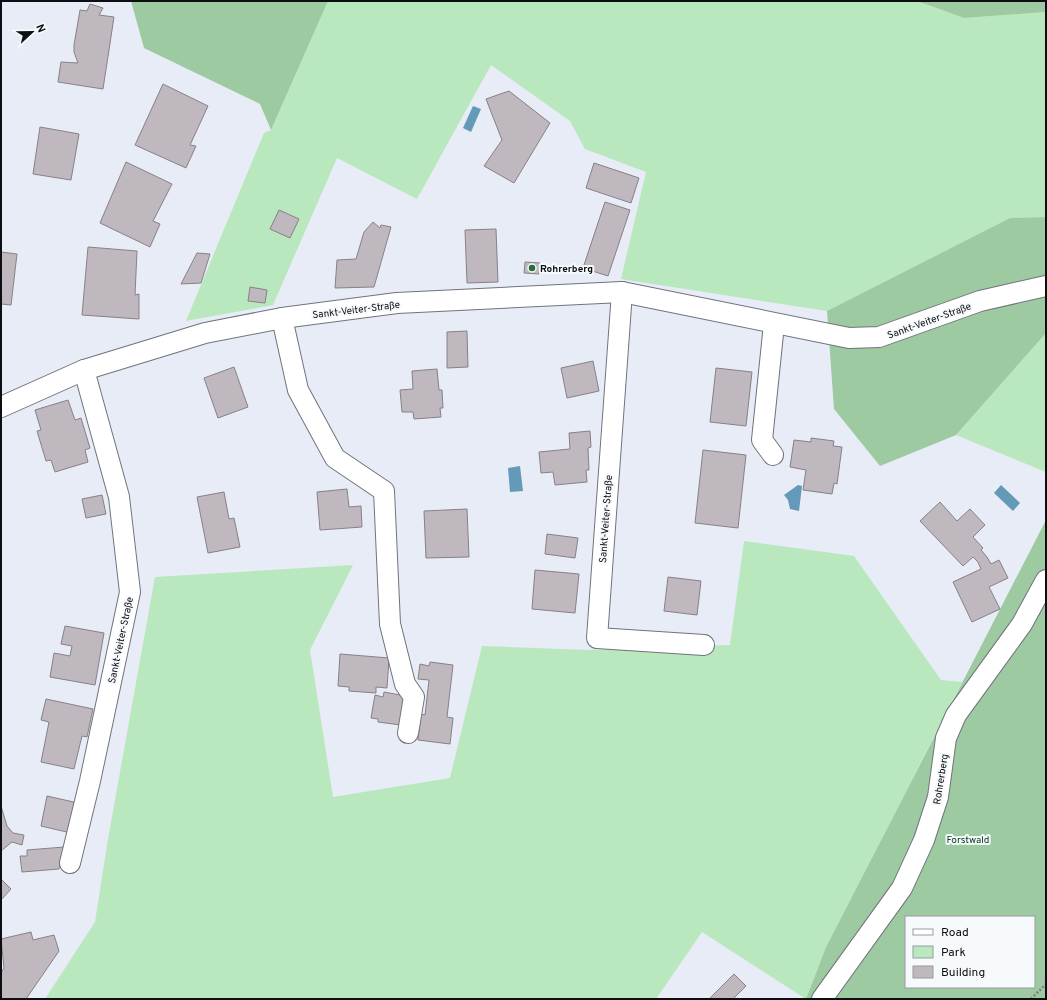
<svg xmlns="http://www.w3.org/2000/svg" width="1047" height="1000" viewBox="0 0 1047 1000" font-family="Overpass,sans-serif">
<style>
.green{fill:#b9e7be}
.forest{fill:#9dcaa1;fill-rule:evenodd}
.water{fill:#629ab8}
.building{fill:#c0b8bf;stroke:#888087}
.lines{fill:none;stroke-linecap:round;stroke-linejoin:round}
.minor-casing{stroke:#6f747c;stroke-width:22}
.path{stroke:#7d8187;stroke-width:2.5;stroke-dasharray:2 2;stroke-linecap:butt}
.minor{stroke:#fff;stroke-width:20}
.poi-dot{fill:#2b6d38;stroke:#f7fafd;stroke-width:1.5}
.labels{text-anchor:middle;stroke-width:4;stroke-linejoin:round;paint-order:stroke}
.poi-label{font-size:10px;font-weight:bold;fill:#0c0e11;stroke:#f7fafd;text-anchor:start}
.street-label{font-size:10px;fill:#0c0e11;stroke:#f7fafd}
.park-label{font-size:10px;fill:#053913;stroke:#f7fafd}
</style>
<rect width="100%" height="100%" fill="#e7ecf6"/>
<g class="green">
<path d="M328,1H917L964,18L1046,12V217L1010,218L827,311L621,279L646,172L585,149L570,121L491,65L417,199L337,158L273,305L186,321L264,133L271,130Z"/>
<path d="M1046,333V472L956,435Z"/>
<path d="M744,541L854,556L941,680L962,682L826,947L806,999L702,932L656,999H45L95,922L108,839L155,577L353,565L310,650L333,797L450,778L482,646L588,650L730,645Z"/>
</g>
<g class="forest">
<path d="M131,1H328L271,130L260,104L144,48Z"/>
<path d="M917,1H1046V12L964,18Z"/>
<path d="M1046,217V333L956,435L880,466L834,409L827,311L1010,218Z"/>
<path d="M1046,520V999H806L826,947ZM906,917H1034V987H906Z"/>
</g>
<g class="water">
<path d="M473,106L481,109L471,132L463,128Z"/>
<path d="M520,466L523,491L510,492L508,468Z"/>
<path d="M798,485L802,486L799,511L790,509L788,500L784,495Z"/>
<path d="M1001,485L1020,503L1013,511L994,493Z"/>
</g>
<g class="building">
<path d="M90,4L103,8L99,15L114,17L103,89L58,82L61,62L78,63L74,52V45L80,10L87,11Z"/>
<path d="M163,84L208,106L190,145L196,146L186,168L135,145Z"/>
<path d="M509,91L550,123L514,183L484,166L502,140L486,99Z"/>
<path d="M40,127L79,134L71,180L33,174Z"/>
<path d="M126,162L172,184L153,221L160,224L150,247L100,223Z"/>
<path d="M594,163L639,178L631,203L586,188Z"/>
<path d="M605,202L630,210L608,276L583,268Z"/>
<path d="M279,210L299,219L290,238L270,229Z"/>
<path d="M373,222L380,228L381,225L391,227L374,287L335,288L337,260L356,259L364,232Z"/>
<path d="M496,229L498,282L467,283L465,230Z"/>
<path d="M88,247L137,251L135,295L139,294V319L82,315Z"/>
<path d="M1,252L17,254L11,305L1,304Z"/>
<path d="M197,253L210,254L201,283L181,284Z"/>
<path d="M525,262L540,263L539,274L524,273Z"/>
<path d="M250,287L267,290L265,303L248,301Z"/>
<path d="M467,331L468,367L447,368V332Z"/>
<path d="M593,361L599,391L567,398L561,368Z"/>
<path d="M234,367L248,407L218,418L204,378Z"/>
<path d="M716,368L752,372L746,426L710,422Z"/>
<path d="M437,369L439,390H442L443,408H440L441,417L414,419L413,412H402L400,390L413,389L412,371Z"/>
<path d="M68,400L75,420L81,418L90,448L85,450L88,462L55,472L51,460L46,461L37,431L41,430L35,410Z"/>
<path d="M590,431L591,447L588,448L589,470H586L587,482L555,485L553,472L541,473L539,452L570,449L569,433Z"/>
<path d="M811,438L834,441L833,446L842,447L837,484L834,483L832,494L803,490L806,470L790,467L794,440L811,442Z"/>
<path d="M703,450L746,455L738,528L695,523Z"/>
<path d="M347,489L349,507L361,506L362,527L320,530L317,492Z"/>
<path d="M224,492L229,519L234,518L240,547L208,553L197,497Z"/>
<path d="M102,495L106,514L86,518L82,499Z"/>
<path d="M940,502L957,521L970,509L985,525L973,537L983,548L981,550L987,557L991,564L999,560L1008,578L989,587L1000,609L972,622L953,582L981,569L978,562L973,557L963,566L920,521Z"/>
<path d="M467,509L469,557L426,558L424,511Z"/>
<path d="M547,534L578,538L575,558L545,554Z"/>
<path d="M535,570L579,574L575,613L532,609Z"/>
<path d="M668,577L701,581L697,615L664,611Z"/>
<path d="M65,626L104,633L95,685L50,677L54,653L70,656L72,646L61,644Z"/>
<path d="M340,654L389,658L387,688L376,687V693L349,691V687L338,686Z"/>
<path d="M430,662L453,665L447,717L453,718L450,744L418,740L421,714L425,715L429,680L418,679L420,664L429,666Z"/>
<path d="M384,692L406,696L401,725L378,722V719L371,718L375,695L383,697Z"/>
<path d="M46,699L93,709L87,737L82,736L74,769L41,762L49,722L41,720Z"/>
<path d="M47,796L78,803L71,833L41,826Z"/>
<path d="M1,806L7,826L13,833L24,835L22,845L12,842L1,851Z"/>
<path d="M64,847L59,869L22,872L20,856H27V850Z"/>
<path d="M1,879L11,889L1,900Z"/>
<path d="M31,932L33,940L54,935L59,951L26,999H1V973L4,968L1,939Z"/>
<path d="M734,974L746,986L733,999H709Z"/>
</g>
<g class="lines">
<defs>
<g id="minor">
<path d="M622,292L597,638L704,645"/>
<path d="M282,318L298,390L335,458L384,491L390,624L405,684L414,697L408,733"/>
<path d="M1,407L84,370L205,333L282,318L397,303L622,292L849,338L879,337L980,301L1046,286"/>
<path d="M773,455L762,440L774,324"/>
<path d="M70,863L90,781L130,592L119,497L84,370"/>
<path d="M822,999L902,888L924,840L938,797L946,738L956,715L1022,624L1046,580"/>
</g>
</defs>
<use href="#minor" class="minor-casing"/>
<path class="path" d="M1031,999L1046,984"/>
<use href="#minor" class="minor"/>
</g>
<circle class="poi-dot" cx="532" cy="268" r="4"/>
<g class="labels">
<g class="poi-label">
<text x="540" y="272">Rohrerberg</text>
</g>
<g class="street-label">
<text transform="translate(356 309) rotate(-7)" y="4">Sankt-Veiter-Straße</text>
<text transform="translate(929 320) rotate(-20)" y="4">Sankt-Veiter-Straße</text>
<text transform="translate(605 519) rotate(-86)" y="4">Sankt-Veiter-Straße</text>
<text transform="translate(120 640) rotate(-78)" y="4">Sankt-Veiter-Straße</text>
<text transform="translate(940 779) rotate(-81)" y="4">Rohrerberg</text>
</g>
<g class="park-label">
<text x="968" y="843">Forstwald</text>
</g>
</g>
<rect width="1047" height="1000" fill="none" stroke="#0c0e11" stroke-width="4"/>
<rect x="905" y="916" width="130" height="72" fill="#f7fafd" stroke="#999c9f"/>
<rect x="913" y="929" width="20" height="6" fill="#ffffff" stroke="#999c9f"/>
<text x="941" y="936" font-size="12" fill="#0c0e11">Road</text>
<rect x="913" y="946" width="20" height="12" fill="#b9e7be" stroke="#999c9f"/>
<text x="941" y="956" font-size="12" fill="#0c0e11">Park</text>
<rect x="913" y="966" width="20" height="12" fill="#c0b8bf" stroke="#999c9f"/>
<text x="941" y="976" font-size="12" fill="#0c0e11">Building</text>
<g transform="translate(32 32) rotate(68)" stroke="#f7fafd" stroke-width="3" paint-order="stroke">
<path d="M0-3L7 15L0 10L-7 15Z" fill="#0c0e11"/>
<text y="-6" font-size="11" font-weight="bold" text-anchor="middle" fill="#0c0e11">N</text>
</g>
</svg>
